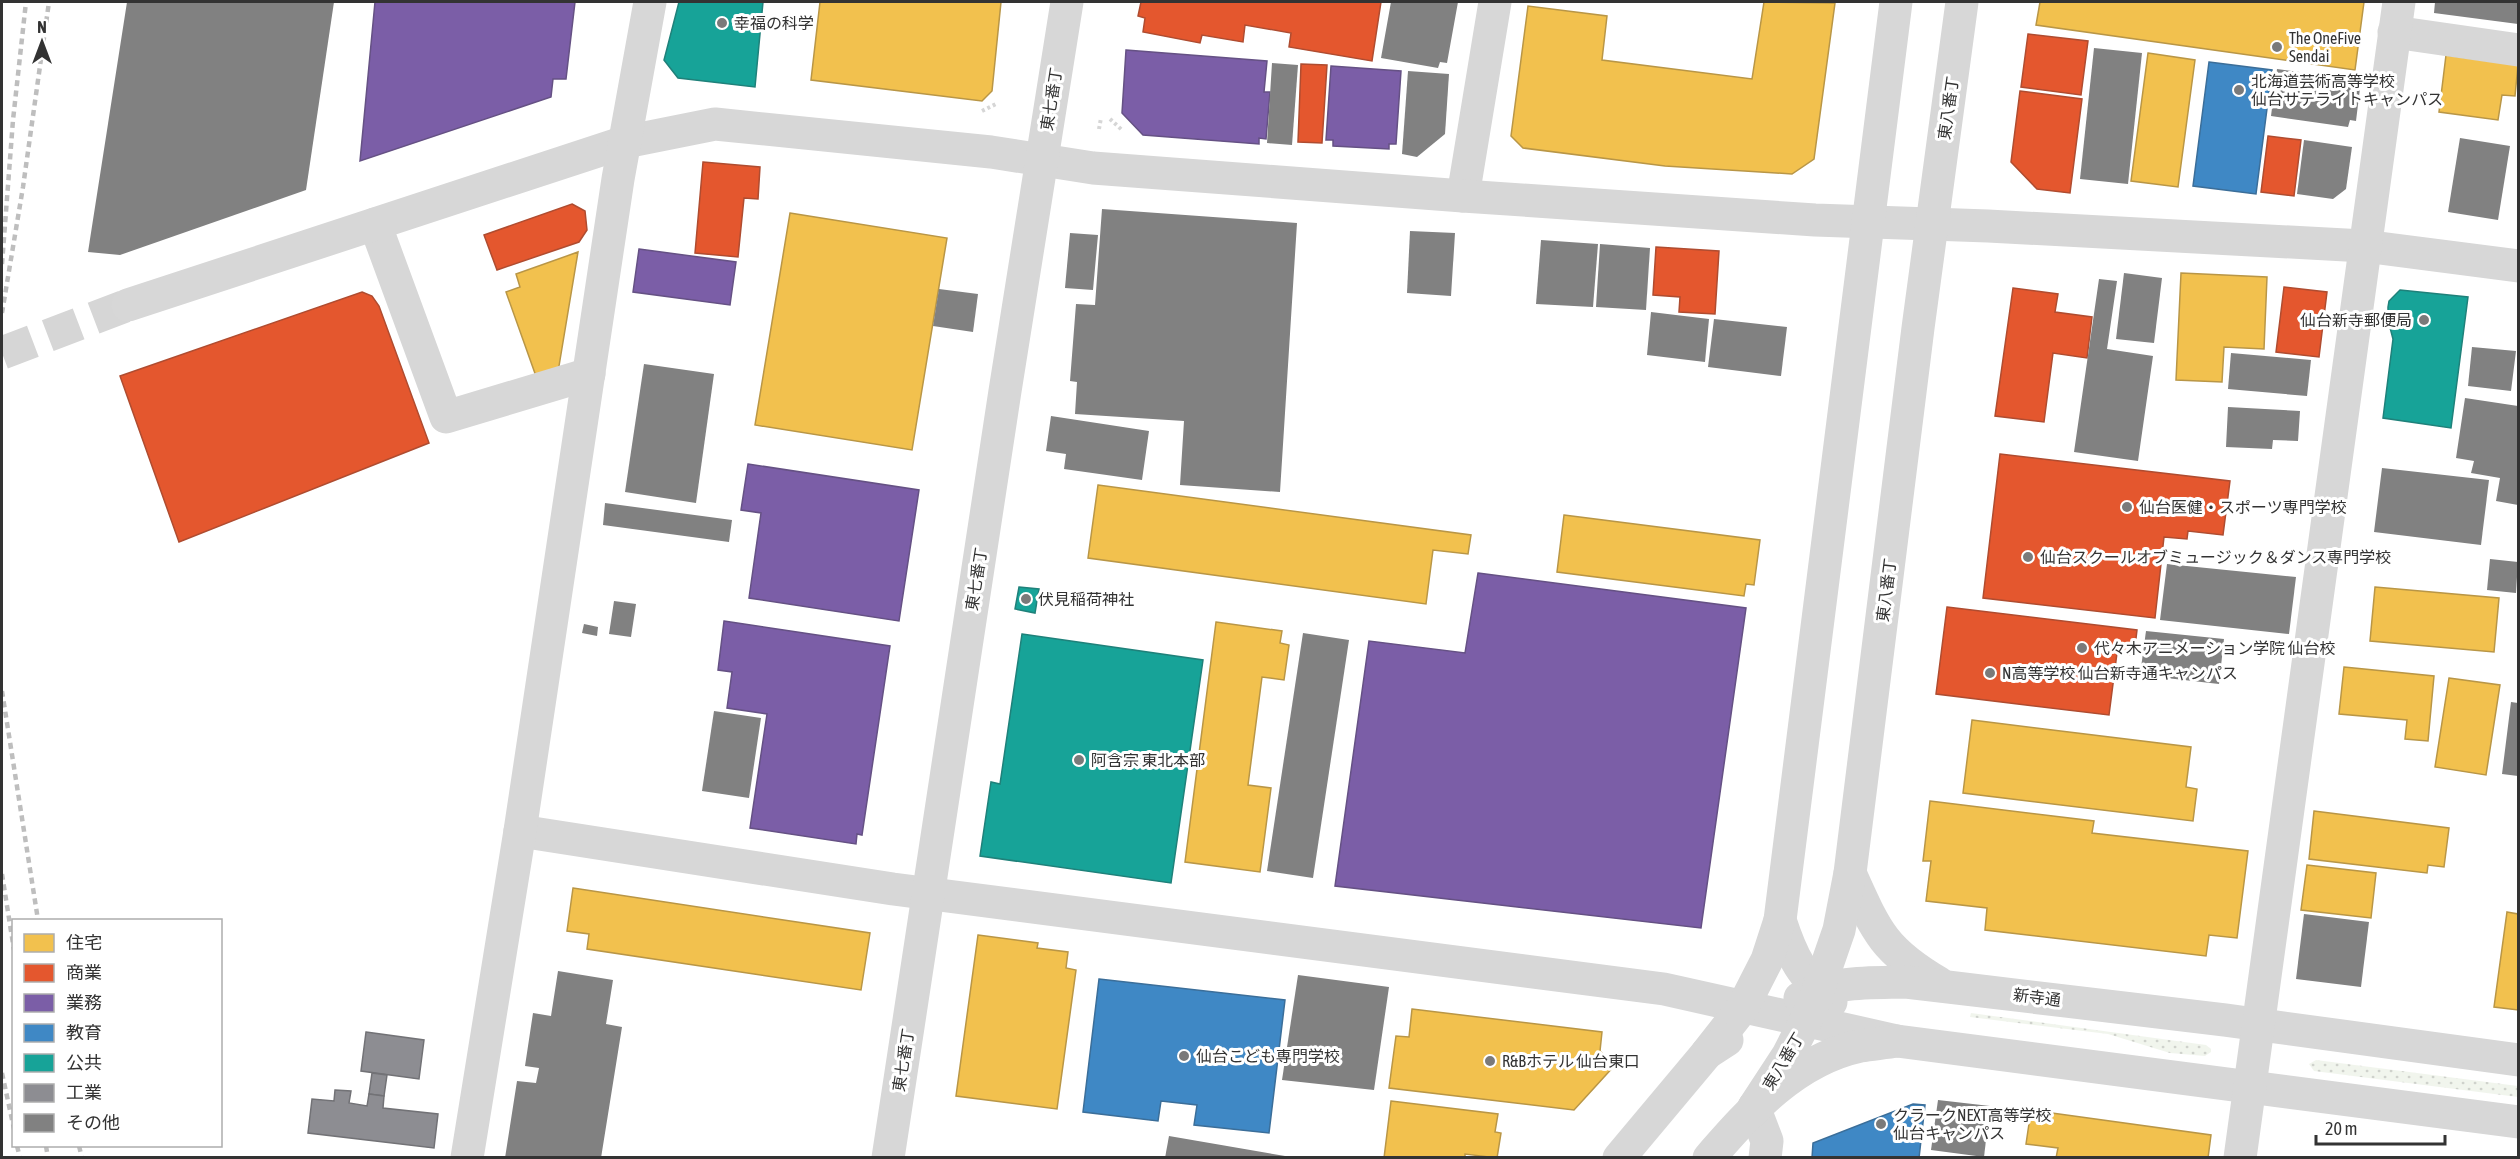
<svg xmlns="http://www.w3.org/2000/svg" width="2520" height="1159" viewBox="0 0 2520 1159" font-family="'Asap Condensed','Noto Sans JP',sans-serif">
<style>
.grass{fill:url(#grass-dots)}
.homes{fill:#f2c14e;stroke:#b99646;stroke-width:1.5}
.shops{fill:#e4572e;stroke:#af4c30;stroke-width:1.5}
.offices{fill:#7b5ea7;stroke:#655184;stroke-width:1.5}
.schools{fill:#3f88c5;stroke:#3b6e99;stroke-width:1.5}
.public{fill:#17a398;stroke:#1f817a;stroke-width:1.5}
.industry{fill:#8d8d92;stroke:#727276;stroke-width:1.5}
.building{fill:#818181}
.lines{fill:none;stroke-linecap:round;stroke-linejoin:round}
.minor-tunnel{stroke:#d6d6d6;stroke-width:33;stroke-dasharray:33 16;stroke-linecap:butt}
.path{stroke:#d6d6d6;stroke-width:4;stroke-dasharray:3 3;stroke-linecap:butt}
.minor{stroke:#d7d7d7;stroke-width:33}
.rail{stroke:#bebebe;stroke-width:4.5;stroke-dasharray:6 4.5;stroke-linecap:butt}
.poi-dot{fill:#7a7a7a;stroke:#fff;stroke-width:2}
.labels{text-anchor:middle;stroke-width:6;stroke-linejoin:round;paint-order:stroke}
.poi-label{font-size:16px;fill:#333;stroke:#fff;text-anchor:start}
.street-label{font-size:16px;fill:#333;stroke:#fff}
</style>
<defs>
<pattern id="grass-dots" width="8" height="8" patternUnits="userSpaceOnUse" patternTransform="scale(1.5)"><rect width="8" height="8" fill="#f1f5ed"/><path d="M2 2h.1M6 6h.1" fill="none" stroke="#cfd2cc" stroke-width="1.8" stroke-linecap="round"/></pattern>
</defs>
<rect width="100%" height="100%" fill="#fff"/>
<g class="grass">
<path d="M1971,1013L2206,1045L2211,1049V1052L2205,1056L2170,1053L2108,1034L1970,1017Z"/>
<path d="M2316,1060L2518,1086V1097L2314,1071L2309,1064Z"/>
</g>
<g class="homes">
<path d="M820,2H1001L992,91L982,101L811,80Z"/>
<path d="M1764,2L1835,3L1814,159L1792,174L1665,166L1523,148L1511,136L1528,6L1607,16L1602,60L1752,79Z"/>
<path d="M2040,2H2364L2355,70L2036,25Z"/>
<path d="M2148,53L2195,60L2178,187L2131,181Z"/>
<path d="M2446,55L2518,65L2515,96L2502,95L2498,120L2439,112Z"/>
<path d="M790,213L947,238L912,450L755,425Z"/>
<path d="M578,252L558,372L537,379L506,292L520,287L516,274Z"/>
<path d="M2181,273L2267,277L2264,349L2224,347L2222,382L2176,380Z"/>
<path d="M1098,485L1471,535L1468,554L1433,550L1426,604L1088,558Z"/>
<path d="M1564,515L1760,540L1754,585L1746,584L1744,596L1557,572Z"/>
<path d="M2375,587L2499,598L2494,652L2370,641Z"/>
<path d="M1216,622L1282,631L1280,643L1289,645L1284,680L1262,677L1248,785L1271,788L1260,872L1185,862Z"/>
<path d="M2344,667L2434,676L2428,741L2405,739L2407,720L2339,714Z"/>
<path d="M2449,678L2500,685L2486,775L2435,767Z"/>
<path d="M1972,720L2191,747L2186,787L2197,789L2193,821L1963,793Z"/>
<path d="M1930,801L2094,821L2092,833L2248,851L2237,938L2209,935L2206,956L1985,930L1987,908L1926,901L1931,861H1923Z"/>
<path d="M2314,811L2449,828L2444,867L2428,865L2427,873L2309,859Z"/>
<path d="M2307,865L2376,873L2371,918L2301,910Z"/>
<path d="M573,888L870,933L861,990L587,949L589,934L567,931Z"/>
<path d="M2507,912L2518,914V1010L2494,1007Z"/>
<path d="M978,935L1038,943L1037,948L1068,952L1066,968L1076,970L1057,1109L956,1096Z"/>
<path d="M1412,1009L1602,1032L1600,1051L1615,1065L1574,1110L1389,1088L1396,1036L1409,1037Z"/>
<path d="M1391,1101L1498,1114L1495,1132L1501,1133L1497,1158L1465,1154V1158H1384Z"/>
<path d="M2031,1110L2211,1135L2208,1158H2056L2058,1148L2026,1144Z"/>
</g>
<g class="shops">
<path d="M1141,2H1381L1372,61L1289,47L1291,33L1245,25L1243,42L1202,35L1200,43L1143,32L1145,18L1138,16Z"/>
<path d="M2028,34L2088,41L2081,95L2021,87Z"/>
<path d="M1301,64L1327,65L1322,143L1298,142Z"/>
<path d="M2020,91L2082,99L2070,193L2037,189L2011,162Z"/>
<path d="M2268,136L2301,140L2294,196L2261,192Z"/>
<path d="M703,162L760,167L758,199L744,198L738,257L695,253Z"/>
<path d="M572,204L585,211L587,230L579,242L497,270L484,235Z"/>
<path d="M1656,247L1719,251L1715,314L1679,312L1680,297L1653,295Z"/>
<path d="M2284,287L2327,292L2319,357L2276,352Z"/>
<path d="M2013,288L2058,294L2055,312L2092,317L2087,358L2053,353L2044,422L1995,416Z"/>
<path d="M362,292L372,296L379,306L429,443L179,542L120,376Z"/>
<path d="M2000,454L2230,481L2223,535L2188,531L2187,539L2164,537L2155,618L1983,598Z"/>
<path d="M1947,607L2137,630L2134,655L2117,653L2109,715L1936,694Z"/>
</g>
<g class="offices">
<path d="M375,2H575L566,79H553L551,97L360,161Z"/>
<path d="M1126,50L1267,61L1264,92H1270L1266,139L1259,138V144L1143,135L1122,113Z"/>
<path d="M1331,66L1401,71L1396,144H1389V149L1333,146V140H1326Z"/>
<path d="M639,249L736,262L730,305L633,292Z"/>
<path d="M748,464L919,490L899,621L749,598L761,513L741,510Z"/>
<path d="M1478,573L1746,608L1701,928L1335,886L1369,641L1465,653Z"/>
<path d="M724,621L890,646L862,835L857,834L856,844L750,828L767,714L727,708L732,672L718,670Z"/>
</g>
<g class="schools">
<path d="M2209,62L2272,70L2256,194L2193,186Z"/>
<path d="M1099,979L1285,1000L1269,1133L1194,1125L1197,1105L1161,1101L1158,1121L1083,1112Z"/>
<path d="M1913,1104L1925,1105L1919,1158H1812L1813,1143Z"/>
</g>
<g class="public">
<path d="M679,2H763L755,87L678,78L664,60Z"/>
<path d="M2400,290L2468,297L2451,428L2383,418L2393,339L2388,320V307L2389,301Z"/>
<path d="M1019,587L1039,589L1035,613L1015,609Z"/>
<path d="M1022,634L1203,660L1171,883L980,856L991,782L1000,784Z"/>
</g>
<g class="industry">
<path d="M366,1032L424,1040L419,1079L361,1071Z"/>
<path d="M372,1073L387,1075L384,1096L369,1094Z"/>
<path d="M335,1090L351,1091L349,1103L367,1106L369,1094L384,1096L383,1108L438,1114L434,1148L308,1133L312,1099L334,1101Z"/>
</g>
<g class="building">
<path d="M127,2H334L306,190L120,255L88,252Z"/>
<path d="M1391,2H1458L1447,63L1440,62L1438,68L1381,58Z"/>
<path d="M2435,2H2518V24L2434,13Z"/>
<path d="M2094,48L2142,53L2128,184L2080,179Z"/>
<path d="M1272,63L1298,65L1292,145L1267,143Z"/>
<path d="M2277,69L2361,80L2356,121L2350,120L2348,127L2271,116Z"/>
<path d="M1408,71L1449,74L1445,134L1417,157L1402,154Z"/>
<path d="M2460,138L2510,146L2498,220L2448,212Z"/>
<path d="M2304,140L2352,147L2346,189L2333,199L2297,194Z"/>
<path d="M1102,209L1297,223L1280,492L1180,485L1184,421L1075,414L1077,382L1070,381L1076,304L1095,305Z"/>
<path d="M1410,231L1455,233L1451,296L1407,293Z"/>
<path d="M1070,233L1098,235L1093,290L1065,288Z"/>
<path d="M1541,240L1598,244L1593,307L1536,304Z"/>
<path d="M1600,244L1650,248L1646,310L1596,307Z"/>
<path d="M2124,273L2162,278L2154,343L2116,339Z"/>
<path d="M2099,279L2117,281L2107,349L2153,356L2138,461L2074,452Z"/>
<path d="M939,289L978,294L973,332L933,326Z"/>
<path d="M1651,312L1709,319L1705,362L1647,355Z"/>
<path d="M1714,319L1787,327L1781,376L1708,367Z"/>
<path d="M2472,347L2516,351L2511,391L2468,386Z"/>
<path d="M2231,353L2311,360L2307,396L2228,389Z"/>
<path d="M644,364L714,374L696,503L625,492Z"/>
<path d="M2465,398L2518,406V505L2496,501L2500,478L2471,473L2474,461L2456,458Z"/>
<path d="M2228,407L2300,411L2298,441L2273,440L2272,449L2226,447Z"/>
<path d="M1051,416L1149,431L1142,480L1064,469L1066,454L1046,451Z"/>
<path d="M2382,468L2489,480L2481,545L2374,532Z"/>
<path d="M605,503L732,520L729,542L603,525Z"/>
<path d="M2490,559L2518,562L2516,593L2487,590Z"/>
<path d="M2167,564L2296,577L2289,634L2160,620Z"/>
<path d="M614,601L636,604L631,637L609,634Z"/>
<path d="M584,624L598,627L597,636L582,633Z"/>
<path d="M2146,631L2224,639L2219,684L2140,675Z"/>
<path d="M1303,633L1349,640L1313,878L1267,871Z"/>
<path d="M2511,702L2518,703V776L2502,774Z"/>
<path d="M714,711L761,718L749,798L702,791Z"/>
<path d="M2304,914L2369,922L2361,987L2296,979Z"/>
<path d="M558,971L613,980L606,1024L622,1027L601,1158H505L517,1081L536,1083L539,1068L525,1066L533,1013L551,1016Z"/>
<path d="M1298,975L1389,987L1374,1090L1282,1080Z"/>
<path d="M1938,1100L1990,1106L1984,1157L1931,1150Z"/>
<path d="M1169,1136L1285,1156V1158H1165Z"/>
</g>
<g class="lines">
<path class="minor-tunnel" d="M2,353L128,305"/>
<g class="path">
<path d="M982,111L998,103"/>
<path d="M1110,119L1122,130"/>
<path d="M1099,129L1101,118"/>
</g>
<g class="minor">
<path d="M2394,32L2518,50"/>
<path d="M1463,196L1495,2"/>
<path d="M375,224L446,417L589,374"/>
<path d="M128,305L625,142L715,124L991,152L1093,168L1463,196L1815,220L1988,226L2364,246L2518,266"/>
<path d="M520,831L893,889L1664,989L1897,1041"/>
<path d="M1850,873C1876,931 1883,950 1939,983"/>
<path d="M1780,920C1793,960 1801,973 1831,1002"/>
<path d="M1800,998C1832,981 1870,983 1906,982L2225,1020L2518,1060"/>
<path d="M1707,1053L1743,1007L1767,960L1780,920L1896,2"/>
<path d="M1754,1107L1788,1055L1812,1008L1839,930L1850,873L1918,328L1962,2"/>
<path d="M1754,1107L1767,1141L1765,1158"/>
<path d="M467,1158L520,831L618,179L650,2"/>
<path d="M888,1158L1005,391L1067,2"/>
<path d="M1619,1158L1707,1053L1727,1040"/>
<path d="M1709,1158C1751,1110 1795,1060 1860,1046C1872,1044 1885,1043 1897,1041L2518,1122"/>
<path d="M2240,1158L2399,2"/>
</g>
<g class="rail">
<path d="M2,264L13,120L26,2"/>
<path d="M2,313L23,187L49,2"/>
<path d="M2,691L38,920"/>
<path d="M2,874L14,950"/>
<path d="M2,1073L14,1129"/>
<path d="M17,1146L20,1158"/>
<path d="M46,1146L48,1158"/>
<path d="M79,1146L82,1158"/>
</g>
</g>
<g class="poi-dot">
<circle cx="722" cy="23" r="6"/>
<circle cx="2277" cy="47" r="6"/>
<circle cx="2239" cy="90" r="6"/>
<circle cx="2424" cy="320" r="6"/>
<circle cx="2127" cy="507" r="6"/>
<circle cx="2028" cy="557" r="6"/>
<circle cx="1026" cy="599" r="6"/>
<circle cx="2082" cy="648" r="6"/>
<circle cx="1990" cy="673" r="6"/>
<circle cx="1079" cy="760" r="6"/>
<circle cx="1184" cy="1056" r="6"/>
<circle cx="1490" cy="1061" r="6"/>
<circle cx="1881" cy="1124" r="6"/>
</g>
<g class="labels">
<g class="poi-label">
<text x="734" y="29">幸福の科学</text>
<text x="2289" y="44">The OneFive<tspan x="2289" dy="18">Sendai</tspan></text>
<text x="2251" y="87">北海道芸術高等学校<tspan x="2251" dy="18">仙台サテライトキャンパス</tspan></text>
<text x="2412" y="326" text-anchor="end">仙台新寺郵便局</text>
<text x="2139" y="513">仙台医健・スポーツ専門学校</text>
<text x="2040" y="563">仙台スクールオブミュージック＆ダンス専門学校</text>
<text x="1038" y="605">伏見稲荷神社</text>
<text x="2094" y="654">代々木アニメーション学院 仙台校</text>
<text x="2002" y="679">N高等学校 仙台新寺通キャンパス</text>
<text x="1091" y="766">阿含宗 東北本部</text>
<text x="1196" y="1062">仙台こども専門学校</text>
<text x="1502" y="1067">R&amp;Bホテル 仙台東口</text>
<text x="1893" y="1121">クラークNEXT高等学校<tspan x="1893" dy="18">仙台キャンパス</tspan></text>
</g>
<g class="street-label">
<text transform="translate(1051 99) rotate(-81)" y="6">東七番丁</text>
<text transform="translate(1948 108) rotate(-82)" y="6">東八番丁</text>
<text transform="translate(976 579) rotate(-81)" y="6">東七番丁</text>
<text transform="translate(1886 590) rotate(-83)" y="6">東八番丁</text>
<text transform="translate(2037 997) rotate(7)" y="6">新寺通</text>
<text transform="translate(903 1060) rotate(-81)" y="6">東七番丁</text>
<text transform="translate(1783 1061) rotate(-59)" y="6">東八番丁</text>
</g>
</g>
<rect width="2520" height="1159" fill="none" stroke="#333333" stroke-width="6"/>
<rect x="12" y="919" width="210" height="228" fill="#ffffff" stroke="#adadad" stroke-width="1.5"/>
<rect x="24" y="934" width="30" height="18" fill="#f2c14e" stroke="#adadad" stroke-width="1.5"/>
<text x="66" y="949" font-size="18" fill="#333333">住宅</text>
<rect x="24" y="964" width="30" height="18" fill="#e4572e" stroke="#adadad" stroke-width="1.5"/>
<text x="66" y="979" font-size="18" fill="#333333">商業</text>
<rect x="24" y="994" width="30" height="18" fill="#7b5ea7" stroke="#adadad" stroke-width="1.5"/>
<text x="66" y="1009" font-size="18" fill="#333333">業務</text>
<rect x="24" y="1024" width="30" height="18" fill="#3f88c5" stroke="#adadad" stroke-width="1.5"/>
<text x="66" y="1039" font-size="18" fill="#333333">教育</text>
<rect x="24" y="1054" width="30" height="18" fill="#17a398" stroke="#adadad" stroke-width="1.5"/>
<text x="66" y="1069" font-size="18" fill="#333333">公共</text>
<rect x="24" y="1084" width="30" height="18" fill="#8d8d92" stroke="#adadad" stroke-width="1.5"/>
<text x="66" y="1099" font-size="18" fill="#333333">工業</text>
<rect x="24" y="1114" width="30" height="18" fill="#818181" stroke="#adadad" stroke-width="1.5"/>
<text x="66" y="1129" font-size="18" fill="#333333">その他</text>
<g transform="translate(42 42)" stroke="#ffffff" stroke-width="4.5" paint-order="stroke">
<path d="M0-4.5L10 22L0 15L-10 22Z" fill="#333333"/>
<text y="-9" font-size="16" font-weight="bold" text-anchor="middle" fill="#333333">N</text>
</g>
<path d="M2316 1135v9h129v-9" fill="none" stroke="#333333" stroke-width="3"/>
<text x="2325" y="1135" font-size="18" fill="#333333" stroke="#ffffff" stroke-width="4.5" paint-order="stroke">20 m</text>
</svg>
